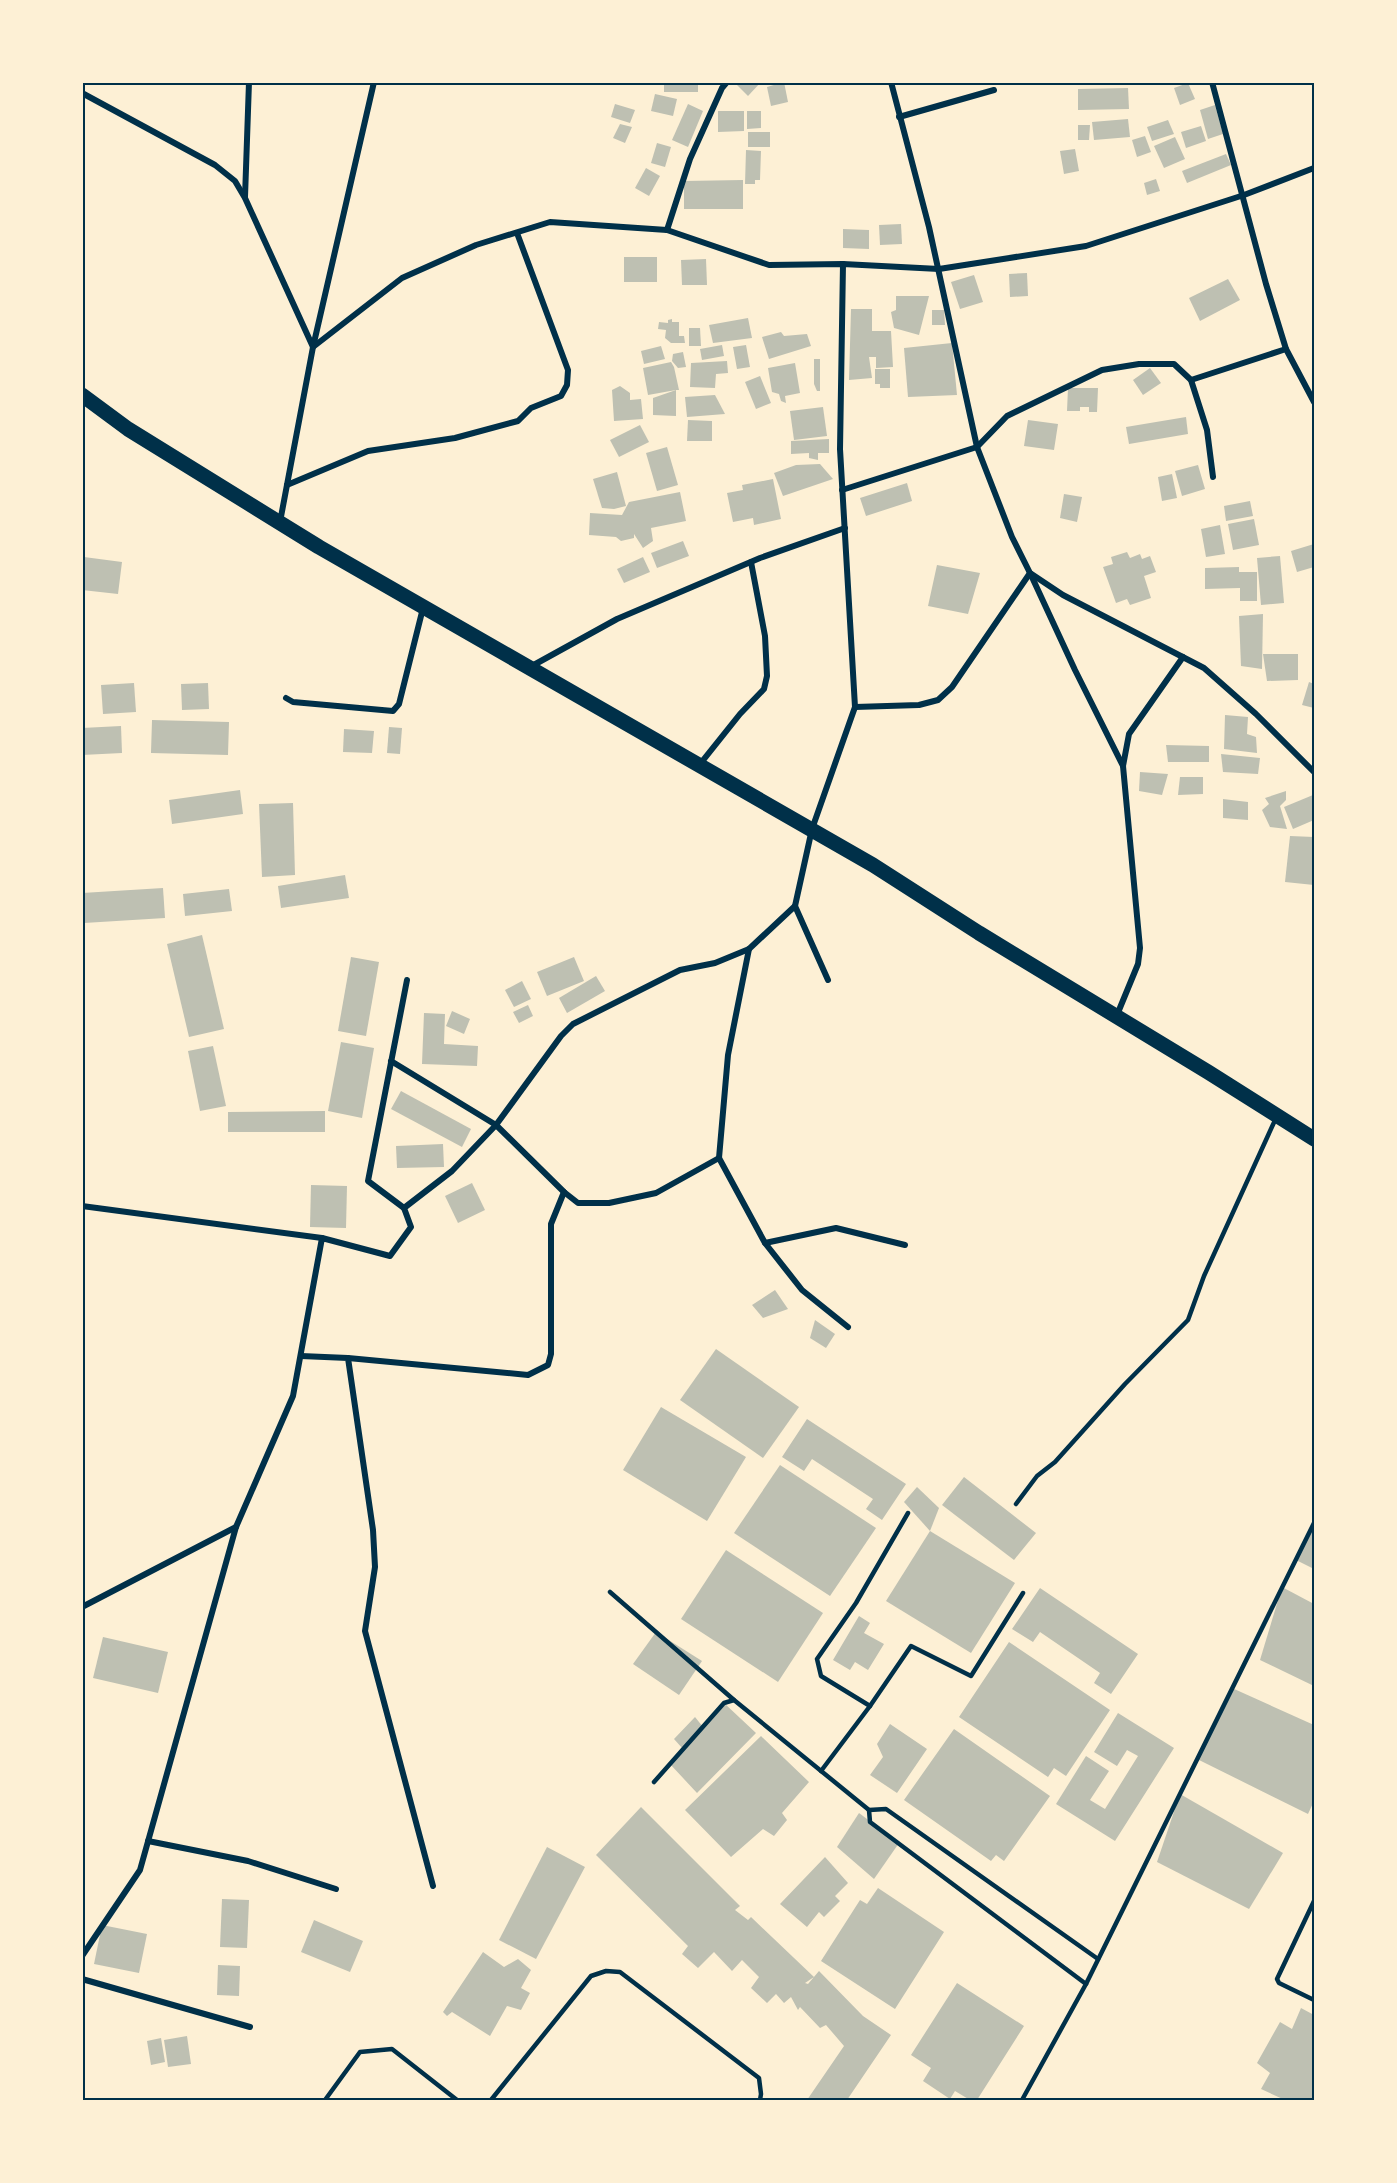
<svg xmlns="http://www.w3.org/2000/svg" width="1397" height="2183" viewBox="0 0 1397 2183" font-family="'Alegreya Sans',sans-serif">
<style>
.building{fill:#bec0b2}
.lines{fill:none;stroke-linecap:round;stroke-linejoin:round}
.service{stroke:#003049;stroke-width:4.5}
.minor{stroke:#003049;stroke-width:6}
.primary{stroke:#003049;stroke-width:15}
.neatline{fill:none;stroke:#003049;stroke-width:2}
</style>
<rect width="100%" height="100%" fill="#fdf0d5"/>
<g class="building">
<rect x="664" y="82" width="34" height="10"/>
<path d="M740,82H761L748,96L737,85Z"/>
<path d="M784,82L788,102L771,106L767,87Z"/>
<path d="M1188,83L1195,99L1180,105L1174,88Z"/>
<path d="M1128,88L1129,109L1078,110V89Z"/>
<path d="M655,94L677,99L673,116L651,111Z"/>
<path d="M615,104L635,110L630,123L611,117Z"/>
<path d="M688,104L703,111L688,147L672,140Z"/>
<path d="M1215,105L1223,134L1208,139L1200,110Z"/>
<path d="M718,111H744V131L718,132Z"/>
<path d="M747,111H761V128L747,129Z"/>
<path d="M1128,119L1130,137L1094,140L1092,122Z"/>
<path d="M1168,120L1174,134L1152,141L1147,127Z"/>
<path d="M620,124L632,127L625,143L613,138Z"/>
<path d="M1078,125H1090L1089,140H1078Z"/>
<path d="M1201,126L1206,141L1186,148L1181,132Z"/>
<rect x="748" y="132" width="22" height="15"/>
<path d="M1145,136L1151,152L1137,157L1132,140Z"/>
<path d="M1175,137L1185,159L1164,168L1154,146Z"/>
<path d="M657,143L671,147L665,167L651,163Z"/>
<path d="M1075,149L1079,171L1064,174L1060,151Z"/>
<path d="M746,150L761,151L760,180H755V184H745Z"/>
<path d="M1226,154L1231,165L1187,183L1182,171Z"/>
<path d="M646,168L660,176L649,196L635,188Z"/>
<path d="M1156,179L1160,191L1147,195L1144,183Z"/>
<path d="M743,180V209H684V181Z"/>
<path d="M901,224L902,244L880,245L879,225Z"/>
<path d="M843,229L869,230V249L843,248Z"/>
<rect x="624" y="257" width="33" height="25"/>
<path d="M706,259L707,285H682L681,260Z"/>
<path d="M1027,273L1028,296L1010,297L1009,274Z"/>
<path d="M974,275L983,302L960,309L951,282Z"/>
<path d="M1228,279L1240,300L1200,321L1189,298Z"/>
<path d="M896,296H929L919,335L894,328L891,312L896,310Z"/>
<path d="M851,309H872V331H891L893,367L876,368V357H869L872,378L849,380Z"/>
<path d="M932,310H944L945,325H932Z"/>
<path d="M748,318L752,338L713,343L709,325Z"/>
<path d="M672,319V322H679V336H684L685,343H671L665,338L666,330L658,329L659,322L668,323V320Z"/>
<path d="M689,328H700L701,346H689Z"/>
<path d="M781,332L784,336L807,334L811,346L769,359L762,337Z"/>
<path d="M952,343L957,395L908,397L904,348Z"/>
<path d="M722,345L724,356L702,360L700,349Z"/>
<path d="M746,345L750,367L737,369L733,347Z"/>
<path d="M661,346L665,359L644,364L641,351Z"/>
<path d="M683,352L686,367L678,368L672,361L673,354Z"/>
<path d="M814,359H820V391H817L814,384Z"/>
<path d="M727,361L728,373L716,374L715,388L690,387L691,363Z"/>
<path d="M671,362L674,367L679,390H676V416L653,415V398L676,390L648,395L643,368Z"/>
<path d="M795,363L800,393L785,396L786,403L781,401L779,394L772,392L768,368Z"/>
<path d="M1150,368L1161,383L1143,395L1133,380Z"/>
<path d="M875,369H890V388H880V384H875Z"/>
<path d="M760,376L771,403L756,409L745,382Z"/>
<path d="M620,386L630,393V400L641,399L643,419L614,421L612,390Z"/>
<path d="M1068,388H1098L1097,412H1089V407H1080V411H1067Z"/>
<path d="M715,395L725,414L687,417L685,397Z"/>
<path d="M823,407L827,436L794,440L790,411Z"/>
<path d="M1186,417L1188,434L1129,444L1126,427Z"/>
<path d="M688,420L712,421V441H687Z"/>
<path d="M1028,420L1058,424L1054,450L1024,446Z"/>
<path d="M640,425L649,442L619,457L610,440Z"/>
<path d="M829,439V453H818V460L809,458V453L791,454V441Z"/>
<path d="M667,447L678,485L657,491L646,453Z"/>
<path d="M820,464L833,479L783,496L774,473L796,465Z"/>
<path d="M1198,465L1205,489L1182,496L1175,471Z"/>
<path d="M617,472L626,506L614,509L602,508L593,479Z"/>
<path d="M1172,474L1177,498L1162,501L1158,477Z"/>
<path d="M773,479L781,519L754,525L753,518L733,522L727,493L743,490L742,485Z"/>
<path d="M907,483L912,501L866,516L860,498Z"/>
<path d="M680,492L686,521L651,528L653,541L643,548L634,534V538L621,541L616,537L589,535L590,513L622,515L629,502Z"/>
<path d="M1064,494L1082,497L1077,522L1060,518Z"/>
<path d="M1250,501L1253,516L1226,521L1224,506Z"/>
<path d="M1254,519L1259,545L1233,550L1228,524Z"/>
<path d="M1220,525L1225,554L1206,557L1201,529Z"/>
<path d="M683,541L689,556L657,568L651,553Z"/>
<path d="M1314,544V567L1297,572L1291,551Z"/>
<path d="M1127,552L1130,558L1140,554L1142,559L1150,556L1156,572L1144,576L1151,598L1130,605L1127,599L1116,603L1103,567L1113,564L1111,557Z"/>
<path d="M1280,556L1284,603L1261,605L1257,558Z"/>
<path d="M84,557L122,562L118,594L82,590Z"/>
<path d="M643,557L650,572L624,583L617,569Z"/>
<path d="M937,565L980,573L968,614L928,606Z"/>
<path d="M1239,567V572H1257V601H1240V588L1205,589V568Z"/>
<path d="M1263,614L1262,669L1241,666L1239,616Z"/>
<path d="M1263,654H1298V680L1267,681Z"/>
<path d="M1309,682L1314,684V708L1302,705Z"/>
<path d="M134,683L136,712L103,714L101,685Z"/>
<path d="M208,683L209,709L182,710L181,684Z"/>
<path d="M1225,715L1248,717L1247,734L1256,737L1257,753L1224,749Z"/>
<path d="M152,720L229,722L228,755L151,753Z"/>
<path d="M121,726L122,753L82,755V728Z"/>
<path d="M389,727L402,728L400,754L387,753Z"/>
<path d="M344,729L374,731L372,753L343,752Z"/>
<path d="M1166,745L1209,746V762H1168Z"/>
<path d="M1221,754L1260,758L1258,774L1223,772Z"/>
<path d="M1140,772L1168,774L1162,795L1139,791Z"/>
<path d="M1180,777H1203V794L1178,795Z"/>
<path d="M240,790L243,814L172,824L169,800Z"/>
<path d="M1286,791V800L1280,806L1287,829L1270,827L1262,810L1269,804L1265,798Z"/>
<path d="M1313,795L1314,820L1293,829L1284,807Z"/>
<path d="M1223,799L1248,802V820L1223,818Z"/>
<path d="M293,803L295,875L262,877L259,804Z"/>
<path d="M1290,836L1314,837V885L1285,882Z"/>
<path d="M345,875L349,898L281,908L278,886Z"/>
<path d="M163,888L165,918L84,923L82,893Z"/>
<path d="M229,889L232,911L185,916L183,894Z"/>
<path d="M202,935L224,1029L189,1037L167,944Z"/>
<path d="M351,957L379,962L366,1036L338,1031Z"/>
<path d="M574,957L584,981L547,996L537,972Z"/>
<path d="M596,976L605,991L567,1013L559,998Z"/>
<path d="M522,981L531,999L514,1007L505,990Z"/>
<path d="M528,1005L533,1016L519,1023L513,1012Z"/>
<path d="M452,1011L470,1019L464,1034L446,1026Z"/>
<path d="M424,1013L445,1014L444,1044L478,1046L477,1066L422,1064Z"/>
<path d="M341,1042L374,1048L362,1118L328,1111Z"/>
<path d="M213,1046L226,1106L200,1111L188,1051Z"/>
<path d="M401,1091L471,1129L462,1147L391,1109Z"/>
<path d="M325,1111V1132H228V1112Z"/>
<path d="M443,1144L444,1167L397,1168L396,1146Z"/>
<path d="M472,1183L485,1210L458,1223L445,1196Z"/>
<path d="M311,1185L347,1186L346,1228L310,1227Z"/>
<path d="M775,1290L788,1309L763,1318L752,1305Z"/>
<path d="M815,1320L835,1334L826,1348L810,1338Z"/>
<path d="M716,1349L799,1407L763,1458L680,1400Z"/>
<path d="M661,1407L746,1457L707,1521L623,1470Z"/>
<path d="M807,1419L906,1484L882,1520L866,1509L873,1499L812,1459L804,1471L782,1457Z"/>
<path d="M780,1465L876,1528L830,1596L734,1533Z"/>
<path d="M964,1477L1036,1533L1014,1560L942,1505Z"/>
<path d="M917,1487L939,1508L930,1531L904,1502Z"/>
<path d="M1314,1523V1569L1296,1560Z"/>
<path d="M930,1531L1015,1583L971,1653L886,1601Z"/>
<path d="M726,1550L823,1613L778,1682L681,1619Z"/>
<path d="M1282,1587L1314,1604V1686L1260,1660Z"/>
<path d="M1040,1588L1138,1654L1111,1694L1094,1683L1100,1673L1040,1632L1033,1642L1012,1629Z"/>
<path d="M859,1616L870,1623L864,1633L884,1644L868,1670L855,1662L850,1670L833,1660Z"/>
<path d="M656,1632L702,1661L679,1695L633,1664Z"/>
<path d="M103,1637L168,1652L158,1693L93,1678Z"/>
<path d="M1009,1642L1110,1710L1066,1776L1054,1768L1048,1777L959,1717Z"/>
<path d="M1232,1688L1314,1725V1801L1308,1814L1197,1759Z"/>
<path d="M724,1703L756,1733L697,1793L670,1764L683,1749L674,1739L695,1717L703,1727Z"/>
<path d="M1118,1713L1174,1748L1115,1841L1056,1804L1086,1756L1109,1771L1090,1800L1105,1809L1138,1756L1127,1750L1117,1766L1094,1752Z"/>
<path d="M890,1724L927,1749L897,1793L870,1775L883,1757L877,1744Z"/>
<path d="M954,1729L1050,1796L1004,1861L996,1855L991,1861L904,1800Z"/>
<path d="M761,1736L809,1782L782,1813L787,1820L774,1836L763,1829L731,1857L685,1810Z"/>
<path d="M1180,1794L1283,1853L1249,1909L1157,1862Z"/>
<path d="M641,1807L740,1906L735,1910L748,1920L751,1917L814,1977L805,1983L808,1984L819,1971L863,2016L891,2035L847,2100H807L844,2046L826,2025L820,2028L800,2007L798,2010L791,1997L784,2003L776,1994L767,2003L751,1988L759,1977L742,1960L732,1971L714,1952L698,1968L682,1954L688,1946L596,1855Z"/>
<path d="M859,1813L899,1843L874,1879L837,1847Z"/>
<path d="M547,1847L585,1867L536,1959L499,1940Z"/>
<path d="M825,1857L848,1883L835,1896L840,1901L824,1917L819,1912L807,1927L780,1904Z"/>
<path d="M878,1888L944,1932L895,2009L821,1961L860,1900L867,1904Z"/>
<path d="M222,1899L249,1900L247,1948L220,1947Z"/>
<path d="M314,1920L363,1941L350,1972L301,1952Z"/>
<path d="M102,1925L147,1934L139,1973L94,1964Z"/>
<path d="M483,1952L504,1967L518,1959L531,1970L521,1988L530,1993L521,2010L507,2006L490,2036L452,2012L447,2016L443,2012Z"/>
<path d="M218,1965L240,1966L239,1996L217,1995Z"/>
<path d="M957,1983L1024,2026L977,2100H970L955,2091L950,2099L923,2081L931,2068L911,2055Z"/>
<path d="M1301,2008L1314,2015V2100H1285L1261,2089L1270,2073L1257,2063L1280,2022L1292,2029Z"/>
<path d="M187,2036L191,2064L168,2067L164,2040Z"/>
<path d="M161,2038L165,2062L151,2065L147,2041Z"/>
</g>
<g class="lines">
<g class="service">
<path d="M1016,1504L1037,1476L1055,1462L1125,1384L1188,1320L1204,1276L1276,1118"/>
<path d="M610,1592L734,1700L869,1810L886,1809L1098,1959"/>
<path d="M870,1706L821,1676L817,1659L856,1603L908,1513"/>
<path d="M821,1771L870,1706L911,1646L971,1676L1023,1593"/>
<path d="M654,1782L724,1703L734,1700"/>
<path d="M869,1810L870,1822L1086,1984"/>
<path d="M1314,1901L1277,1979L1279,1983L1314,2000"/>
<path d="M325,2100L360,2052L392,2049L457,2100"/>
<path d="M491,2100L591,1976L606,1971L620,1972L759,2078L761,2094L760,2100"/>
<path d="M1022,2100L1086,1984L1314,1523"/>
</g>
<g class="minor">
<path d="M891,82L929,227L977,447L1012,537L1030,573L1063,595L1204,668L1256,714L1314,772"/>
<path d="M1212,82L1266,284L1286,349L1314,402"/>
<path d="M82,93L215,165L235,181L245,198L313,347L402,278L476,245L550,222L667,230L769,265L843,264L939,269L1086,246L1244,195L1314,168"/>
<path d="M899,117L994,90"/>
<path d="M245,197L249,82"/>
<path d="M667,230L690,159L722,88L727,82"/>
<path d="M1191,380L1286,349"/>
<path d="M287,485L368,451L455,438L518,421L531,408L561,396L567,385L568,370L517,233"/>
<path d="M842,490L977,447L1007,416L1102,370L1139,364H1174L1191,380L1207,430L1213,477"/>
<path d="M280,522L313,347L374,82"/>
<path d="M1031,575L1075,670L1123,766"/>
<path d="M530,667L617,619L760,558L845,528"/>
<path d="M286,698L293,702L393,711L399,704L423,608"/>
<path d="M855,707L919,705L938,700L952,687L1030,573"/>
<path d="M700,764L740,714L764,689L767,676L765,636L751,562"/>
<path d="M795,906L828,980"/>
<path d="M1117,1015L1138,964L1140,948L1123,766L1129,734L1183,657"/>
<path d="M391,1061L496,1125L564,1192L578,1203H609L656,1193L719,1158L728,1055L749,949"/>
<path d="M719,1158L765,1243L802,1290L848,1327"/>
<path d="M82,1206L322,1238"/>
<path d="M404,1208L368,1181L407,980"/>
<path d="M765,1243L836,1228L905,1245"/>
<path d="M301,1356L348,1358L373,1530L375,1567L365,1631L433,1886"/>
<path d="M348,1358L528,1375L548,1365L551,1354V1224L564,1192"/>
<path d="M82,1607L236,1527"/>
<path d="M148,1841L248,1861L336,1889"/>
<path d="M82,1956L140,1870L236,1527L293,1396L322,1238L390,1256L411,1227L404,1208L452,1171L496,1125L561,1036L573,1024L680,970L715,963L749,949L795,906L812,829L855,707L840,449L843,264"/>
<path d="M82,1979L250,2027"/>
</g>
<path class="primary" d="M82,395L128,429L319,547L873,865L979,933L1208,1072L1314,1139"/>
</g>
<rect width="1397" height="2183" fill="none" stroke="#fdf0d5" stroke-width="168"/>
<rect x="84" y="84" width="1229" height="2015" class="neatline"/>
</svg>
